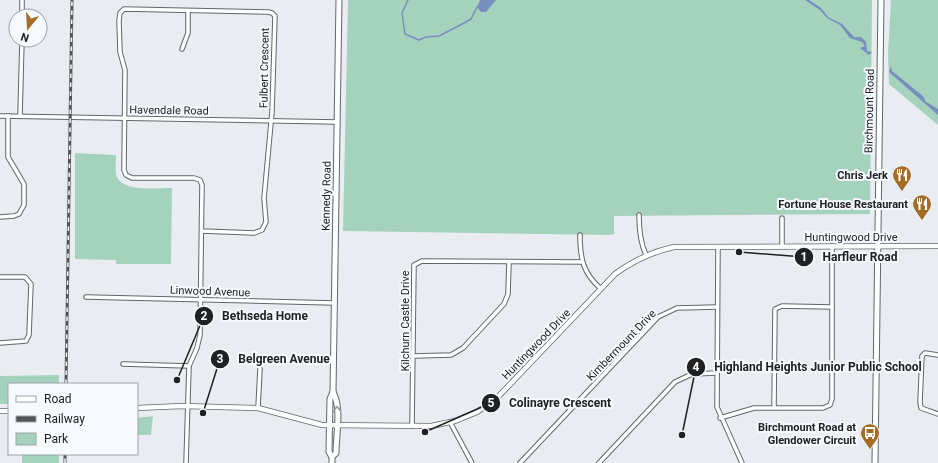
<svg xmlns="http://www.w3.org/2000/svg" width="938" height="463" viewBox="0 0 938 463" font-family="Roboto,sans-serif">
<style>
.green{fill:#a5d2bc}
.water{fill:#778ebe}
.lines{fill:none;stroke-linecap:round;stroke-linejoin:round}
.stream{stroke:#778ebe;stroke-width:1.5}
.minor-casing{stroke:#62666a;stroke-width:5.5}
.tertiary-casing{stroke:#62666a;stroke-width:6}
.secondary-casing{stroke:#62666a;stroke-width:7}
.minor{stroke:#fff;stroke-width:3.5}
.tertiary{stroke:#fff;stroke-width:4.5}
.secondary{stroke:#fff;stroke-width:5}
.rail-casing{stroke:#525456;stroke-width:3}
.rail{stroke:#f6faff;stroke-width:1.5;stroke-dasharray:4.5;stroke-linecap:butt}
.oneway{stroke:#9b9b9c}
.labels{text-anchor:middle;stroke-width:4;stroke-linejoin:round;paint-order:stroke}
.street-label{font-size:11px;fill:#202123;stroke:#f6faff}
.poi-label{font-size:11px;font-weight:bold;fill:#202123;stroke:#f6faff;text-anchor:end}
.leader{fill:none;stroke:#202123;stroke-width:1.5}
.callout-dot{fill:#202123;stroke:#f6faff;stroke-width:1.5}
.mark-label{font-size:12px;text-anchor:middle;font-weight:bold;fill:#fff}
.callout-label{font-size:12px;text-anchor:middle;font-weight:bold;fill:#202123;stroke:#f6faff;stroke-width:4;stroke-linejoin:round;paint-order:stroke}
</style>
<rect width="100%" height="100%" fill="#e9edf2"/>
<g class="green">
<path d="M348,0H872L870,214L614,216V234L610,235L343,231Z"/>
<path d="M891,0H938V125L889,84L888,53Z"/>
<path d="M75,153L116,155C116,161 115,168 116,174C120,193 157,188 172,188L171,264H116V260L75,259Z"/>
<path d="M59,375V384H9V404H0V376Z"/>
<path d="M153,416L151,435H137V418Z"/>
<rect x="22" y="454" width="37" height="9"/>
</g>
<g class="water">
<path d="M480,0H496L486,12H481L477,7Z"/>
<path d="M805,0H809L821,8L828,17L842,24L854,37H861L866,42L867,51L872,52L869,55L860,48L865,46L862,42L850,38L840,25L827,18L820,10Z"/>
<path d="M891,66L892,71L924,97L925,101L938,109V115L889,72Z"/>
</g>
<g class="lines">
<path class="stream" d="M408,0L402,13L405,34L419,40L426,37L439,36L466,22L471,19L477,7"/>
<defs>
<g id="minor">
<path d="M22,16V0"/>
<path d="M182,49L188,33V12"/>
<path d="M0,116L337,122"/>
<path d="M20,116L22,40"/>
<path d="M639,215C639,229 640,242 646,255"/>
<path d="M0,217L14,216L19,214L24,205V184L8,157V116"/>
<path d="M782,218V246"/>
<path d="M580,235C580,259 583,273 601,289"/>
<path d="M718,247L717,407L742,463"/>
<path d="M0,277H25L31,284L29,335L26,341L0,343"/>
<path d="M86,297L334,303"/>
<path d="M938,355L925,353L922,356L920,402L921,408L938,414"/>
<path d="M414,356L451,355L463,348L504,304L508,294L509,262"/>
<path d="M123,364L189,366"/>
<path d="M774,407L775,309L782,306L832,307"/>
<path d="M258,408L260,369"/>
<path d="M720,418L754,408H823L830,405L832,399V246"/>
<path d="M450,422L472,463"/>
<path d="M412,426L414,265L422,261L581,262"/>
<path d="M186,463L189,366L197,348L200,335L202,185L200,180L194,178H132L126,175L124,170L125,70L120,52L119,21L120,13L124,9L268,12L272,13L275,16L272,112L264,198L266,222L262,230L254,233L202,231"/>
<path d="M520,463L658,317L677,308L717,307"/>
<path d="M599,463L675,382L692,374L717,373"/>
</g>
<g id="tertiary">
<path d="M137,408L182,406L258,408L322,425L431,426L455,421L477,412L496,399L615,274C634,260 651,252 674,247L938,246"/>
<path d="M0,411H9"/>
</g>
<g id="secondary">
<path d="M332,457L336,453C336,434 342,409 333,392"/>
<path d="M332,463V457L329,452L330,399L333,392L339,0"/>
<path d="M875,463L881,0"/>
</g>
</defs>
<use href="#minor" class="minor-casing"/>
<use href="#tertiary" class="tertiary-casing"/>
<use href="#secondary" class="secondary-casing"/>
<use href="#minor" class="minor"/>
<use href="#tertiary" class="tertiary"/>
<use href="#secondary" class="secondary"/>
<defs>
<g id="rail">
<path d="M66,384L72,0"/>
<path d="M65,463V454"/>
</g>
</defs>
<use href="#rail" class="rail-casing"/>
<use href="#rail" class="rail"/>
</g>
<defs><path id="oneway-chevron" d="M-2-3.5L2.5 0L-2 3.5" fill="none" stroke-width="1.6" stroke-linecap="round" stroke-linejoin="round"/></defs>
<use class="oneway" href="#oneway-chevron" transform="translate(337 409) rotate(-92)"/>
<defs>
<symbol id="restaurant-pin" viewBox="-11 -11 22 30"><path d="M0 17L-7.5 6A9.5 9.5 0 1 1 7.5 6Z" fill="#a36d28" stroke="#f6faff"/><path d="M-5-6h1v4h1v-4h1v4h1v-4h1v5L-1.5 .5V6h-2V.5L-5-1ZM5-6V6H3V1.5H1.5Q1.5-4 5-6Z" fill="#fff"/></symbol>
<symbol id="bus-pin" viewBox="-11 -11 22 30"><path d="M0 17L-7.5 6A9.5 9.5 0 1 1 7.5 6Z" fill="#a36d28" stroke="#f6faff"/><path d="M-5-6H5V4H4V6H2V4H-2V6H-4V4H-5ZM-3.5-4V0h7V-4ZM-3.5 1.2v1.5H-2V1.2ZM2 1.2v1.5H3.5V1.2Z" fill="#fff"/></symbol>
</defs>
<g fill-rule="evenodd">
<use href="#restaurant-pin" x="891" y="164" width="22" height="30"/>
<use href="#restaurant-pin" x="911" y="193" width="22" height="30"/>
<use href="#bus-pin" x="859" y="422" width="22" height="30"/>
</g>
<g class="labels">
<g class="street-label">
<text transform="translate(264 68) rotate(-89)" y="4">Fulbert Crescent</text>
<text transform="translate(169 110) rotate(1)" y="4">Havendale Road</text>
<text transform="translate(869 111) rotate(-89)" y="4">Birchmount Road</text>
<text transform="translate(326 196) rotate(-89)" y="4">Kennedy Road</text>
<text x="851" y="241">Huntingwood Drive</text>
<text transform="translate(210 291) rotate(2)" y="4">Linwood Avenue</text>
<text transform="translate(405 321) rotate(-90)" y="4">Kilchurn Castle Drive</text>
<text transform="translate(536 344) rotate(-46)" y="4">Huntingwood Drive</text>
<text transform="translate(621 345) rotate(-46)" y="4">Kimbermount Drive</text>
</g>
<g class="poi-label">
<text x="888" y="179">Chris Jerk</text>
<text x="908" y="208">Fortune House Restaurant</text>
<text x="856" y="431">Birchmount Road at<tspan x="856" dy="13">Glendower Circuit</tspan></text>
</g>
</g>
<path class="leader" d="M739 252L804 257M177 380L204 316M203 413L220 359M682 435L696 367M425 432L491 403"/>
<g class="callout-dot">
<circle cx="739" cy="252" r="4"/>
<circle cx="177" cy="380" r="4"/>
<circle cx="203" cy="413" r="4"/>
<circle cx="682" cy="435" r="4"/>
<circle cx="425" cy="432" r="4"/>
<circle cx="804" cy="257" r="10"/>
<circle cx="204" cy="316" r="10"/>
<circle cx="220" cy="359" r="10"/>
<circle cx="696" cy="367" r="10"/>
<circle cx="491" cy="403" r="10"/>
</g>
<g class="mark-label">
<text x="804" y="261">1</text>
<text x="204" y="320">2</text>
<text x="220" y="363">3</text>
<text x="696" y="371">4</text>
<text x="491" y="407">5</text>
</g>
<g class="callout-label">
<text x="860" y="261">Harfleur Road</text>
<text x="265" y="320">Bethseda Home</text>
<text x="284" y="363">Belgreen Avenue</text>
<text x="818" y="371">Highland Heights Junior Public School</text>
<text x="560" y="407">Colinayre Crescent</text>
</g>
<rect x="8" y="383" width="130" height="72" fill="#f6faff" stroke="#a0a3a7"/>
<rect x="16" y="396" width="20" height="6" fill="#ffffff" stroke="#a0a3a7"/>
<text x="44" y="403" font-size="12" fill="#202123">Road</text>
<rect x="16" y="416" width="20" height="6" fill="#525456" stroke="#a0a3a7"/>
<text x="44" y="423" font-size="12" fill="#202123">Railway</text>
<rect x="16" y="433" width="20" height="12" fill="#a5d2bc" stroke="#a0a3a7"/>
<text x="44" y="443" font-size="12" fill="#202123">Park</text>
<g transform="translate(28 28) rotate(198)"><circle r="19" fill="#f6faff" stroke="#a0a3a7"/>
<path d="M0-3L7 15L0 10L-7 15Z" fill="#a36d28"/>
<text y="-6" font-size="11" font-weight="bold" text-anchor="middle" fill="#202123">N</text>
</g>
</svg>
